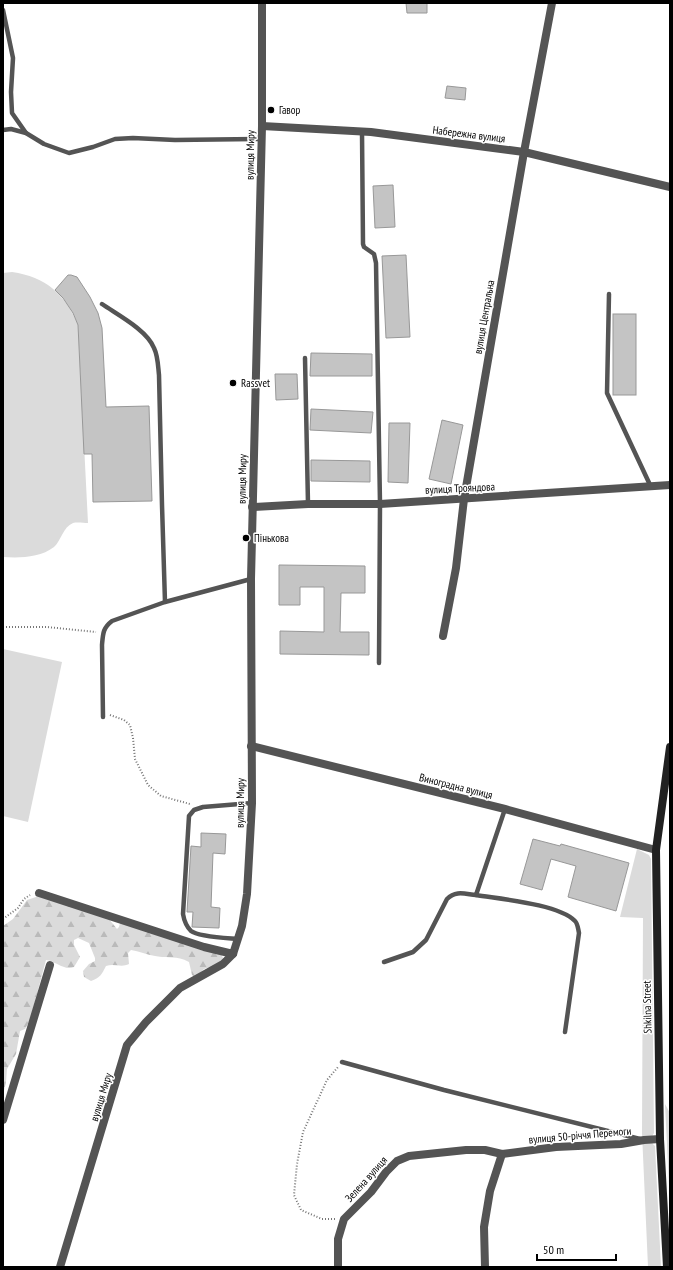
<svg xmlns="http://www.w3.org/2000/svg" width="673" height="1270" viewBox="0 0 673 1270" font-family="'PT Sans Narrow',sans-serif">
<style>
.green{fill:#dbdbdb}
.forest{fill:url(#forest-firs)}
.building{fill:#c4c4c4;stroke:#989898}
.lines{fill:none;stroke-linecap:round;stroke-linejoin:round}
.path{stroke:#767676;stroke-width:2;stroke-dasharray:1 2;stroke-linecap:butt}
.lane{stroke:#545454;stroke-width:4.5}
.street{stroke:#545454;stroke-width:8}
.secondary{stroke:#212121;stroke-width:8}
.poi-dot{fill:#000;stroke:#fff;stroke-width:1.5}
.labels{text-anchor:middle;stroke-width:3;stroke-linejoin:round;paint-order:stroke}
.poi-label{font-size:11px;fill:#000;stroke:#fff;text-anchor:start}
.street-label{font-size:11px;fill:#000;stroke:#fff}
</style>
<defs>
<pattern id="forest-firs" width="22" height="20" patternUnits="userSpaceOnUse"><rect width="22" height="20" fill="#dbdbdb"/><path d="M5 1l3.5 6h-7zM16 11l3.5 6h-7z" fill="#bababa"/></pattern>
</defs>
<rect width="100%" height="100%" fill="#fff"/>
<g class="green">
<path d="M12,272C46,277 65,294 78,325L88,523C84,523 77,522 73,523C63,527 61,541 54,547C40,558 19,558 3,557V273Z"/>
<path d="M3,649L62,662L28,822L3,816Z"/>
<path d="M637,849L649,855L651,859L654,1133C651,1138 650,1142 655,1146L661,1267H648L642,1133L643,918L620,917Z"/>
<path d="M665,1104L670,1113V1206Z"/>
</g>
<path class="forest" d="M39,896L109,919L117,929L119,927L120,923L221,954L223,958C219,968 212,966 204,969L198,975L195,977L192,975L189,962C176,955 169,959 155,956C147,955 139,951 131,950L128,953L129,964C121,968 114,963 106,966C102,974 100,978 91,981L84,977L83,971L89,964L95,961V958L89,943L78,938L74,940V945L80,957L74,967C64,971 56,961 46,960L30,1020L25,1029L20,1031L16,1054L7,1069L6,1082L3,1095V926L13,919L27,900Z"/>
<g class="building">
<path d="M406,3H427V13H407Z"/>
<path d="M447,86L466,88L465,100L445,98Z"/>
<path d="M393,185L395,227L375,228L373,186Z"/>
<path d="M406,255L410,337L386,338L382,256Z"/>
<path d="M68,275H71L77,277L90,297L98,313L102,328L106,407L149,406L152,501L93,502L92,454H84L78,325L73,313L63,298L55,290Z"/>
<rect x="613" y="314" width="23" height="81"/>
<path d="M311,353L372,354V376H310Z"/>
<path d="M275,374H297L298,399L276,400Z"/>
<path d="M311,409L373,412L371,433L310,430Z"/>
<path d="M442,420L463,425L451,484L429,479Z"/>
<path d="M389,423H410L408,483L388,482Z"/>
<path d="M311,460L370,461V482L311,481Z"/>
<path d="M279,565L365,566V593H341L340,632H369V655L280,654V631L324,632V587H300V605H279Z"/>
<path d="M201,833L226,834L225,854L213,853L211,907L220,908L219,928L192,927L193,912H187L191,846L201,847Z"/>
<path d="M533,839L560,846L561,844L629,863L616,911L568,897L576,866L551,859L542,890L520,884Z"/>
</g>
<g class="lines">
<g class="path">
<path d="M3,627H47L96,632"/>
<path d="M110,715L124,720L130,725L133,738L135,759L148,785L161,796L190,804"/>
<path d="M3,919L18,908L24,899L30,895"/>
<path d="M335,1219H322L301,1210L294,1195L297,1164L303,1132L327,1080L338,1067"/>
</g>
<g class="lane">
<path d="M3,10L13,58L11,92L12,113L26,133"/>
<path d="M3,130L11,129L26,133L44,144L69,153L93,147L115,139L133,138L175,140L261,139"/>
<path d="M362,132L363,244L364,247L374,254L376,263L380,504L379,663"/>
<path d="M609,294L607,393L651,487"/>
<path d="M102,304C118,315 147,330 154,348C158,356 158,366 159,375L162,505L165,602"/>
<path d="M305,358L308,504"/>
<path d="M103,717L102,645C103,633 103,628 112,621L165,602L251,579"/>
<path d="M476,895C500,899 559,904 575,921C578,924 578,929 579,933L565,1032"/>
<path d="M238,939C227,938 199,937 191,931C186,926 184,920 183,914L189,816L194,810L203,807L252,803"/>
<path d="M384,962L413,952L426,940L447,899C456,890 465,894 476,895L505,809"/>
<path d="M342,1062L444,1090L640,1139"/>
</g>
<g class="street">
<path d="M262,126L371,132L524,152L670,187"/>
<path d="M252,507L308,504H380L670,485"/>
<path d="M443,636L456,568L464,499L524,152L552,3"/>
<path d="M251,746L505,809L656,850"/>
<path d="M39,893L204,947L233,954L242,926L247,894L252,803L251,579L262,126V3"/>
<path d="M3,1120L50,965"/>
<path d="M60,1267L127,1045L146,1022L180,988L223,964L233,954"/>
<path d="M338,1267V1239L344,1219L371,1192L386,1172L397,1161L409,1156L466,1150H485L502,1154L556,1147L621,1144L644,1140L660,1139"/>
<path d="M485,1267L484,1227L490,1191L502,1154"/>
</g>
<path class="secondary" d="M667,1267L660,1139L656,850L670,747"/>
</g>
<g class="poi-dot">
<circle cx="271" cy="110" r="4"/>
<circle cx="233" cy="383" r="4"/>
<circle cx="246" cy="538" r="4"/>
</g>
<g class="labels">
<g class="poi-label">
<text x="279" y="114">Гавор</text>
<text x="241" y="387">Rassvet</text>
<text x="254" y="542">Пінькова</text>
</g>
<g class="street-label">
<text transform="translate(469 134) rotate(7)" y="4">Набережна вулиця</text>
<text transform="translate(250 155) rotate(-89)" y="4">вулиця Миру</text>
<text transform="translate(484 317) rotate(-80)" y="4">вулиця Центральна</text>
<text transform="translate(242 479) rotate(-89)" y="4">вулиця Миру</text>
<text transform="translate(460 488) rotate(-3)" y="4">вулиця Трояндова</text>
<text transform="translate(456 786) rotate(14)" y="4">Виноградна вулиця</text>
<text transform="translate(240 803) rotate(-89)" y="4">вулиця Миру</text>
<text transform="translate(647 1007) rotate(-91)" y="4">Shkilna Street</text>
<text transform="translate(101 1097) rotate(-73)" y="4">вулиця Миру</text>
<text transform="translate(580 1135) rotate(-5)" y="4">вулиця 50-річчя Перемоги</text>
<text transform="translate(366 1179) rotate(-48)" y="4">Зелена вулиця</text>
</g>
</g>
<rect width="673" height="1270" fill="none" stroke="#000000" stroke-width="8"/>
<path d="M537 1254v6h79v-6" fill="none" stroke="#000000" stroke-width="2"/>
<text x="543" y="1254" font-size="12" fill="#000000" stroke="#ffffff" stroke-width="3" paint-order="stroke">50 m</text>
</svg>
